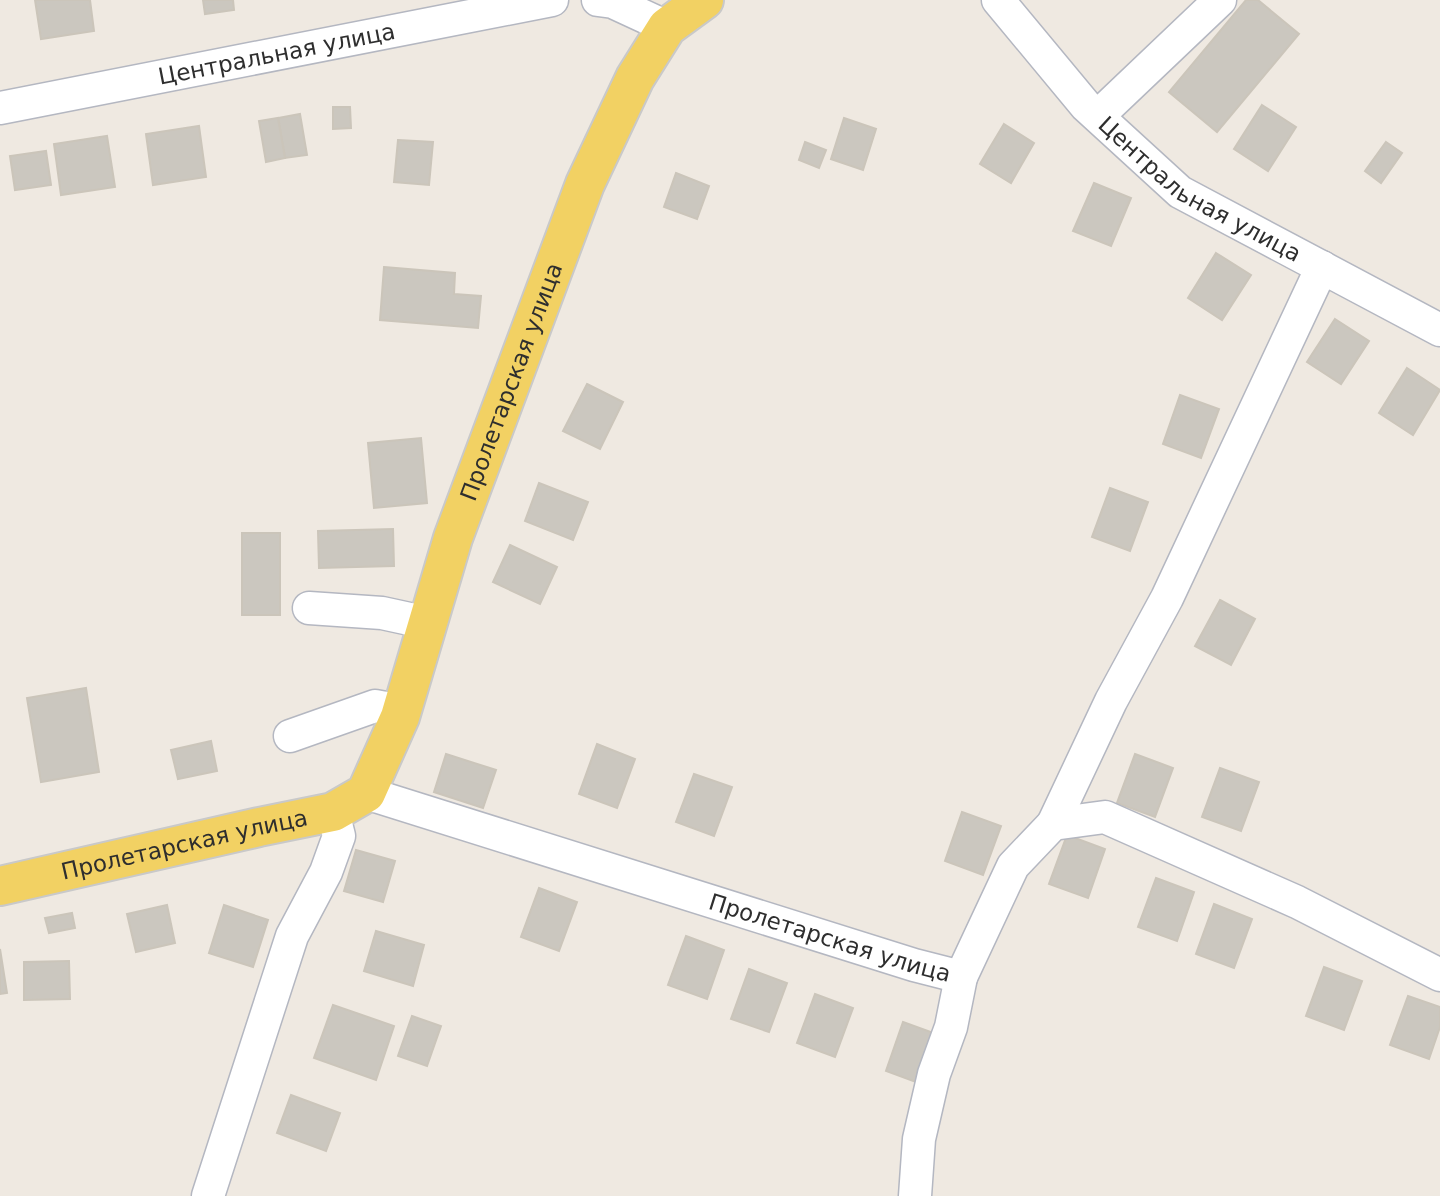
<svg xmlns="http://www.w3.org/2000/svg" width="1440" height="1196" viewBox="0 0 1440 1196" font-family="'DejaVu Sans',sans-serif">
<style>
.building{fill:#cbc7bf;stroke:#cbc5ba;stroke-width:2}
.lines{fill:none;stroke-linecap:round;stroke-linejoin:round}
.minor-casing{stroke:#b4b7c1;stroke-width:35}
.major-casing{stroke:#c9c9c9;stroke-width:42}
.minor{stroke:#fff;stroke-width:32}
.major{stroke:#f2d163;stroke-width:38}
.labels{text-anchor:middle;stroke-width:6;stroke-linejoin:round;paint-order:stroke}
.street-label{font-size:23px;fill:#2e2e2e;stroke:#fff}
</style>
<rect width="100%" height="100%" fill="#efe9e1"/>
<g class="building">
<path d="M35,0H90L94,31L41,39Z"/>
<path d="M203,0H233L234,10L205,14Z"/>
<path d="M1246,0H1258L1299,34L1217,132L1169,92Z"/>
<path d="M1262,105L1296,127L1268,171L1234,149Z"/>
<path d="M333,107H350L351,128L333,129Z"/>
<path d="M300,114L307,155L285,158L278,118Z"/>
<path d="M278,118L285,158L266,162L259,121Z"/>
<path d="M844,118L876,129L863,170L831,159Z"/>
<path d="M1004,124L1034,143L1011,183L980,164Z"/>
<path d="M199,126L206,177L153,185L146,134Z"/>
<path d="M107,136L115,187L61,195L54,144Z"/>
<path d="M398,140L433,142L429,185L394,182Z"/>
<path d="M805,142L826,150L819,168L799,160Z"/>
<path d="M1386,142L1402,153L1381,183L1365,171Z"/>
<path d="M46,151L51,185L15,190L10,156Z"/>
<path d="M676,173L709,186L697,219L664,207Z"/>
<path d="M1094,183L1131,198L1111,246L1073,231Z"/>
<path d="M1216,253L1251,275L1222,320L1188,298Z"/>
<path d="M384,267L455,273L454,294L481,296L478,328L380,320Z"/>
<path d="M1335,319L1369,341L1341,384L1307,362Z"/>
<path d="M1407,368L1440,390L1413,435L1379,413Z"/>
<path d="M587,384L623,402L600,449L563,431Z"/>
<path d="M1180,395L1219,409L1201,458L1163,444Z"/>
<path d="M421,438L427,503L374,508L368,443Z"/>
<path d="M539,483L588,502L573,540L525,521Z"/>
<path d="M1110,488L1148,502L1130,551L1092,537Z"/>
<path d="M393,529L394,566L319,568L318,531Z"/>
<rect x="242" y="533" width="38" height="82"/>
<path d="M510,545L557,567L540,604L493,582Z"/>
<path d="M1220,600L1255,619L1231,665L1195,646Z"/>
<path d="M86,688L99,772L41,782L27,698Z"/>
<path d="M211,741L217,771L178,779L171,750Z"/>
<path d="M597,744L635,759L617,808L579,794Z"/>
<path d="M446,754L496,770L483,808L434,792Z"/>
<path d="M1135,754L1173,768L1155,817L1117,803Z"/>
<path d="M1220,768L1259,782L1241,831L1202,817Z"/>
<path d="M694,774L732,787L714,836L676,822Z"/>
<path d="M962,812L1001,826L983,875L945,861Z"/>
<path d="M1067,835L1105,849L1088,898L1049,884Z"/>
<path d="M356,850L395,861L383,902L344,891Z"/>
<path d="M1156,878L1194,892L1177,941L1138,927Z"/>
<path d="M539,888L577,902L559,951L521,937Z"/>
<path d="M1214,904L1252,919L1234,968L1196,954Z"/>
<path d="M167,905L175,943L136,952L127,914Z"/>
<path d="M224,905L268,920L253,967L209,953Z"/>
<path d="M72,913L75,928L49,933L45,918Z"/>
<path d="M376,931L424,945L413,986L364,971Z"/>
<path d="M686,936L724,950L707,999L668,985Z"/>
<path d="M0,949L7,993L0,994Z"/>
<path d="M69,961L70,999L24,1000V962Z"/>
<path d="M1324,967L1362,981L1344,1030L1306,1016Z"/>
<path d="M749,969L787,983L769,1032L731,1019Z"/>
<path d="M815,994L853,1008L835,1057L797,1043Z"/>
<path d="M1408,996L1440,1007V1027L1429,1059L1390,1045Z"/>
<path d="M333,1005L394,1026L376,1080L314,1058Z"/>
<path d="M412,1016L441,1026L427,1066L398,1056Z"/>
<path d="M903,1022L942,1036L924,1085L886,1071Z"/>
<path d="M291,1095L340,1113L326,1151L277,1133Z"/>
</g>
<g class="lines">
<defs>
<g id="minor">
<path d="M598,0L613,2L667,27"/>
<path id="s1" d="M998,0L1086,106L1180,192L1440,330"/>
<path id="s2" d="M0,108L552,0"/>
<path d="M1098,116L1220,0"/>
<path d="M309,608L382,613L428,623"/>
<path d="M290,736L375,706L402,711"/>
<path id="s3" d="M366,793L914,965L961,977L1013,866L1053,824L1105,817L1297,902L1440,975"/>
<path d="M1053,824L1111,701L1167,598L1322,267"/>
<path d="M208,1196L292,936L326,872L339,836L333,812"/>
<path d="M915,1196L919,1139L934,1074L951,1027L961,977"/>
</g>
<g id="major">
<path id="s4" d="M0,886L259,827L333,812L366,793L400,717L453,538L585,184L635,78L667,27L704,0"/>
</g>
</defs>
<use href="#minor" class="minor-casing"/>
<use href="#major" class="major-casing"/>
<use href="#minor" class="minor"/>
<use href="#major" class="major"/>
</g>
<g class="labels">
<g class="street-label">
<text dy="8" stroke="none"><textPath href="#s2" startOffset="282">Центральная улица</textPath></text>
<text dy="8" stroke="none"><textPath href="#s1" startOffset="280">Центральная улица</textPath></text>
<text dy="8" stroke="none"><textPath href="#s4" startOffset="816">Пролетарская улица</textPath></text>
<text dy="8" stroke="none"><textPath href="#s4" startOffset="189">Пролетарская улица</textPath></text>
<text dy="8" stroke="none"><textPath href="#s3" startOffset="486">Пролетарская улица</textPath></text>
</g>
</g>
</svg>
